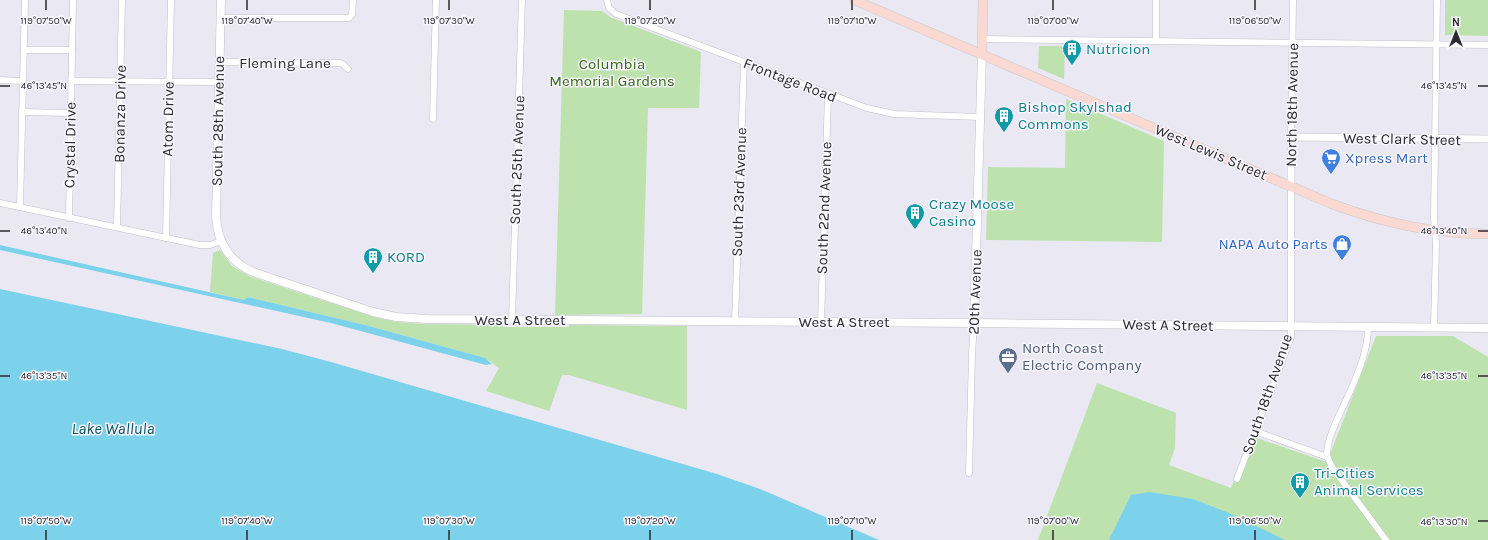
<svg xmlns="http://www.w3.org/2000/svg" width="1488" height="540" viewBox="0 0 1488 540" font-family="Karla,sans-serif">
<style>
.green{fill:#bde2ae}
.water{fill:#7cd2ea}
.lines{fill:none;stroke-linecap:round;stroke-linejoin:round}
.minor-casing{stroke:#c1bfc9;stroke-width:7}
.tertiary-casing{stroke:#c1bfc9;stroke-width:8}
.secondary-casing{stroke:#c1bfc9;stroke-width:9}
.primary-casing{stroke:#c8c8c9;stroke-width:10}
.minor{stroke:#fff;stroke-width:6}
.tertiary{stroke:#fff;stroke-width:7}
.secondary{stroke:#fff;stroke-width:8}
.primary{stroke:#fbd9d3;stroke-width:9}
.ticks{fill:none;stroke:#2b2b2e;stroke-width:1.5}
.labels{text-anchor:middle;stroke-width:3;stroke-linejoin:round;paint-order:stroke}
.culture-label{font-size:15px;fill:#0d838f;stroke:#f8f6fe;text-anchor:start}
.street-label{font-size:15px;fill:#2b2b2e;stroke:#f8f6fe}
.park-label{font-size:15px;fill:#346517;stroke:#f8f6fe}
.shop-label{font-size:15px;fill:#366cbe;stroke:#f8f6fe;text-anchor:start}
.service-label{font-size:15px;fill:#4e5e75;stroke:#f8f6fe;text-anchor:start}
.water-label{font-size:16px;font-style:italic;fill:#045364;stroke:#f8f6fe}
.ticks-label{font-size:10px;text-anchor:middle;fill:#2b2b2e;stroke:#f8f6fe;stroke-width:3;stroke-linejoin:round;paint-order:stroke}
</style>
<rect width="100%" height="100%" fill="#eae8f3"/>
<g class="green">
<path d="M1445,0H1488V36L1445,35Z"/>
<path d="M564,10L602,11L610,17L701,52L699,108H648L642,314L555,315Z"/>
<path d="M1039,46H1065L1064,79L1038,68Z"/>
<path d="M1066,99L1164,141L1162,242L986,240L988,167L1065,168Z"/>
<path d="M220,250L232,266L249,276L374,317L397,322L426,324L503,325V327H569V325L687,326V410L569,375H562L549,411L486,391L499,368L485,358L369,326L248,297L244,300L210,292L213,253Z"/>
<path d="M1376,336H1453L1488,357V540H1038L1097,383L1176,413L1175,448L1169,465L1231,488L1254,437L1327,462Z"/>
</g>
<g class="water">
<path d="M0,245L244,300L248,297L369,326L485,358L492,364L486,365L331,323L0,250Z"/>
<path d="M0,289L282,349L331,362L717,474L760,489L879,540H0Z"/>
<path d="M1149,492L1193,499L1229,513L1285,540H1109L1131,495Z"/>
</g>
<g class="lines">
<defs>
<g id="minor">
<path d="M607,0L609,8L616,14L867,108L894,114L980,117"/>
<path d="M221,18H349L352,15L353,0"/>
<path d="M982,39L1488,45"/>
<path d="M1156,41V0"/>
<path d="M24,50H72"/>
<path d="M220,62L339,63L343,64L348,69"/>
<path d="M0,80L23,81"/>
<path d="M71,81L219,82"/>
<path d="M22,112L71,113"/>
<path d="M433,119L436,0"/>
<path d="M1291,137L1293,0"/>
<path d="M0,203L200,245H210L221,241"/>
<path d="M20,207L25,0"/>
<path d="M69,218L73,0"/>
<path d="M117,227L122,0"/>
<path d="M166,238L171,0"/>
<path d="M512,320L522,0"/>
<path d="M735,321L744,62"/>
<path d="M821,322L828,94"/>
<path d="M1368,327C1368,355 1354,383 1342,409C1336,422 1328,438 1327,453C1327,458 1330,462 1332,467L1386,540"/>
<path d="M1434,328L1436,244L1434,218L1437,0"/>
<path d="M1255,431L1327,457"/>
<path d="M969,473L972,354L974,323"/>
<path d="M1237,479L1291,337V186"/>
</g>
<path id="tertiary" d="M1291,186V137L1488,139"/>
<g id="secondary">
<path d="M221,0L216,216C217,242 230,262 253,272L373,312L396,317L427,319L974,323L1488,328"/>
<path d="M974,323L982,54"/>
</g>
<g id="primary">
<path d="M854,0L1332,204C1383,223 1434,234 1488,234"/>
<path d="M982,54L983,0"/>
</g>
</defs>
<use href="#minor" class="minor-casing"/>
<use href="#tertiary" class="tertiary-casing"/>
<use href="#secondary" class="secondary-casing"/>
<use href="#primary" class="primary-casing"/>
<use href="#minor" class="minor"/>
<use href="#tertiary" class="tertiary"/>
<use href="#secondary" class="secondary"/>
<use href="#primary" class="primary"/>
</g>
<path class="ticks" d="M46,0V10M247,0V10M449,0V10M650,0V10M852,0V10M1053,0V10M1255,0V10M0,86H10M1478,86H1488M0,231H10M1478,231H1488M0,376H10M1478,376H1488M1478,521H1488M46,530V540M247,530V540M449,530V540M650,530V540M852,530V540M1053,530V540M1255,530V540"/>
<defs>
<symbol id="building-pin" viewBox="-11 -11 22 30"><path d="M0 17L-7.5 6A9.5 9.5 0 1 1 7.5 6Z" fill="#0f9aa8" stroke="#f8f6fe"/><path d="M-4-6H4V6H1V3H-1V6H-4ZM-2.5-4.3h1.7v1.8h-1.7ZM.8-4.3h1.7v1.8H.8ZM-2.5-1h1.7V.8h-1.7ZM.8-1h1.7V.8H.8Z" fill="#fff"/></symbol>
<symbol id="supermarket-pin" viewBox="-11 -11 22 30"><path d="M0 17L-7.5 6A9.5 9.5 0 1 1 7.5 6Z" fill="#3f7fe0" stroke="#f8f6fe"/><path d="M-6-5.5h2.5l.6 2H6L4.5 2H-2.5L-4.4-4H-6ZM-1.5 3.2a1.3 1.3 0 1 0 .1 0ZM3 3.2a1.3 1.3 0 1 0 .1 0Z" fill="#fff"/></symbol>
<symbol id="shop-pin" viewBox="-11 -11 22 30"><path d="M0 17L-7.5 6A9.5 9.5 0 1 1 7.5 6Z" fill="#3f7fe0" stroke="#f8f6fe"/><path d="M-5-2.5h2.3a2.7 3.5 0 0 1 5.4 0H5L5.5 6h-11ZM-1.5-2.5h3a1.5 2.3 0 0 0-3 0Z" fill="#fff"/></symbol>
<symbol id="office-pin" viewBox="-11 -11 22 30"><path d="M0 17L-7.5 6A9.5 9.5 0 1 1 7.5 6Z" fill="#5c6f8a" stroke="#f8f6fe"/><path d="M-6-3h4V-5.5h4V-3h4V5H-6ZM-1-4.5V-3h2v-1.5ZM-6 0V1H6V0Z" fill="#fff"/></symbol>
</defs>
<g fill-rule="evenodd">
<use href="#building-pin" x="1061" y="38" width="22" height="30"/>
<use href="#building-pin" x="993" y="105" width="22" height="30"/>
<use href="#supermarket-pin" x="1320" y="147" width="22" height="30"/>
<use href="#building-pin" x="904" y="202" width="22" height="30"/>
<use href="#shop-pin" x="1331" y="233" width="22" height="30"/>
<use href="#building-pin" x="362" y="246" width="22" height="30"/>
<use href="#office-pin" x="997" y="346" width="22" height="30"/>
<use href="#building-pin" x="1289" y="471" width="22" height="30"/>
</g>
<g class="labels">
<g class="culture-label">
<text x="1086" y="54">Nutricion</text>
<text x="1018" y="112">Bishop Skylshad<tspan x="1018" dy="17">Commons</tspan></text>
<text x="929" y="209">Crazy Moose<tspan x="929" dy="17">Casino</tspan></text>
<text x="387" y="262">KORD</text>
<text x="1314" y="478">Tri-Cities<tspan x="1314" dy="17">Animal Services</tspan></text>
</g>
<g class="street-label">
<text x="285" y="68">Fleming Lane</text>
<text transform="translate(790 80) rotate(21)" y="5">Frontage Road</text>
<text transform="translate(1292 105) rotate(-89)" y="5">North 18th Avenue</text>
<text transform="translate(120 114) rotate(-89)" y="5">Bonanza Drive</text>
<text transform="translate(168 119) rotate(-89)" y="5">Atom Drive</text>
<text transform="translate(218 121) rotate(-89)" y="5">South 28th Avenue</text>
<text transform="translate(1402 139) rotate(1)" y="5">West Clark Street</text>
<text transform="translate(70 145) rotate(-89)" y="5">Crystal Drive</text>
<text transform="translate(1211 152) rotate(23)" y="5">West Lewis Street</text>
<text transform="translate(517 160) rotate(-88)" y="5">South 25th Avenue</text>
<text transform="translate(739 192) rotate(-88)" y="5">South 23rd Avenue</text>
<text transform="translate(824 208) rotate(-88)" y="5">South 22nd Avenue</text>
<text transform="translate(975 292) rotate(-88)" y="5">20th Avenue</text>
<text x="520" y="325">West A Street</text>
<text x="844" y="327">West A Street</text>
<text transform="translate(1168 325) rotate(1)" y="5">West A Street</text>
<text transform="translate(1267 394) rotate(-71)" y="5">South 18th Avenue</text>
</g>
<g class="park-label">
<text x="612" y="69">Columbia<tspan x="612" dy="17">Memorial Gardens</tspan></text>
</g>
<g class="shop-label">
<text x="1345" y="163">Xpress Mart</text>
<text x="1328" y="249" text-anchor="end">NAPA Auto Parts</text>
</g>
<g class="service-label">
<text x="1022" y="353">North Coast<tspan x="1022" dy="17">Electric Company</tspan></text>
</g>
<g class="water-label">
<text x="113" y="434">Lake Wallula</text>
</g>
</g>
<g class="ticks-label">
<text x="46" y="24">119°07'50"W</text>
<text x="247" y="24">119°07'40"W</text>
<text x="449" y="24">119°07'30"W</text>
<text x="650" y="24">119°07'20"W</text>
<text x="852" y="24">119°07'10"W</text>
<text x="1053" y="24">119°07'00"W</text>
<text x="1255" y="24">119°06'50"W</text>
<text x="44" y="89">46°13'45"N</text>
<text x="1444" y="89">46°13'45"N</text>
<text x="44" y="234">46°13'40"N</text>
<text x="1444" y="234">46°13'40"N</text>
<text x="44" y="379">46°13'35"N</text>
<text x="1444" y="379">46°13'35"N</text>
<text x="46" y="524">119°07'50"W</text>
<text x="247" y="524">119°07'40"W</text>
<text x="449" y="524">119°07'30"W</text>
<text x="650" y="524">119°07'20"W</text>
<text x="852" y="524">119°07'10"W</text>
<text x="1053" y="524">119°07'00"W</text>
<text x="1255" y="524">119°06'50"W</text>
<text x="1444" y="525">46°13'30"N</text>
</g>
<g transform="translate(1456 32)" stroke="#f8f6fe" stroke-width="3" paint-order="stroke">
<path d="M0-3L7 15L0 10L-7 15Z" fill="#2b2b2e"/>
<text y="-6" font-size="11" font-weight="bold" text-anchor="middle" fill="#2b2b2e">N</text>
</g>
</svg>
